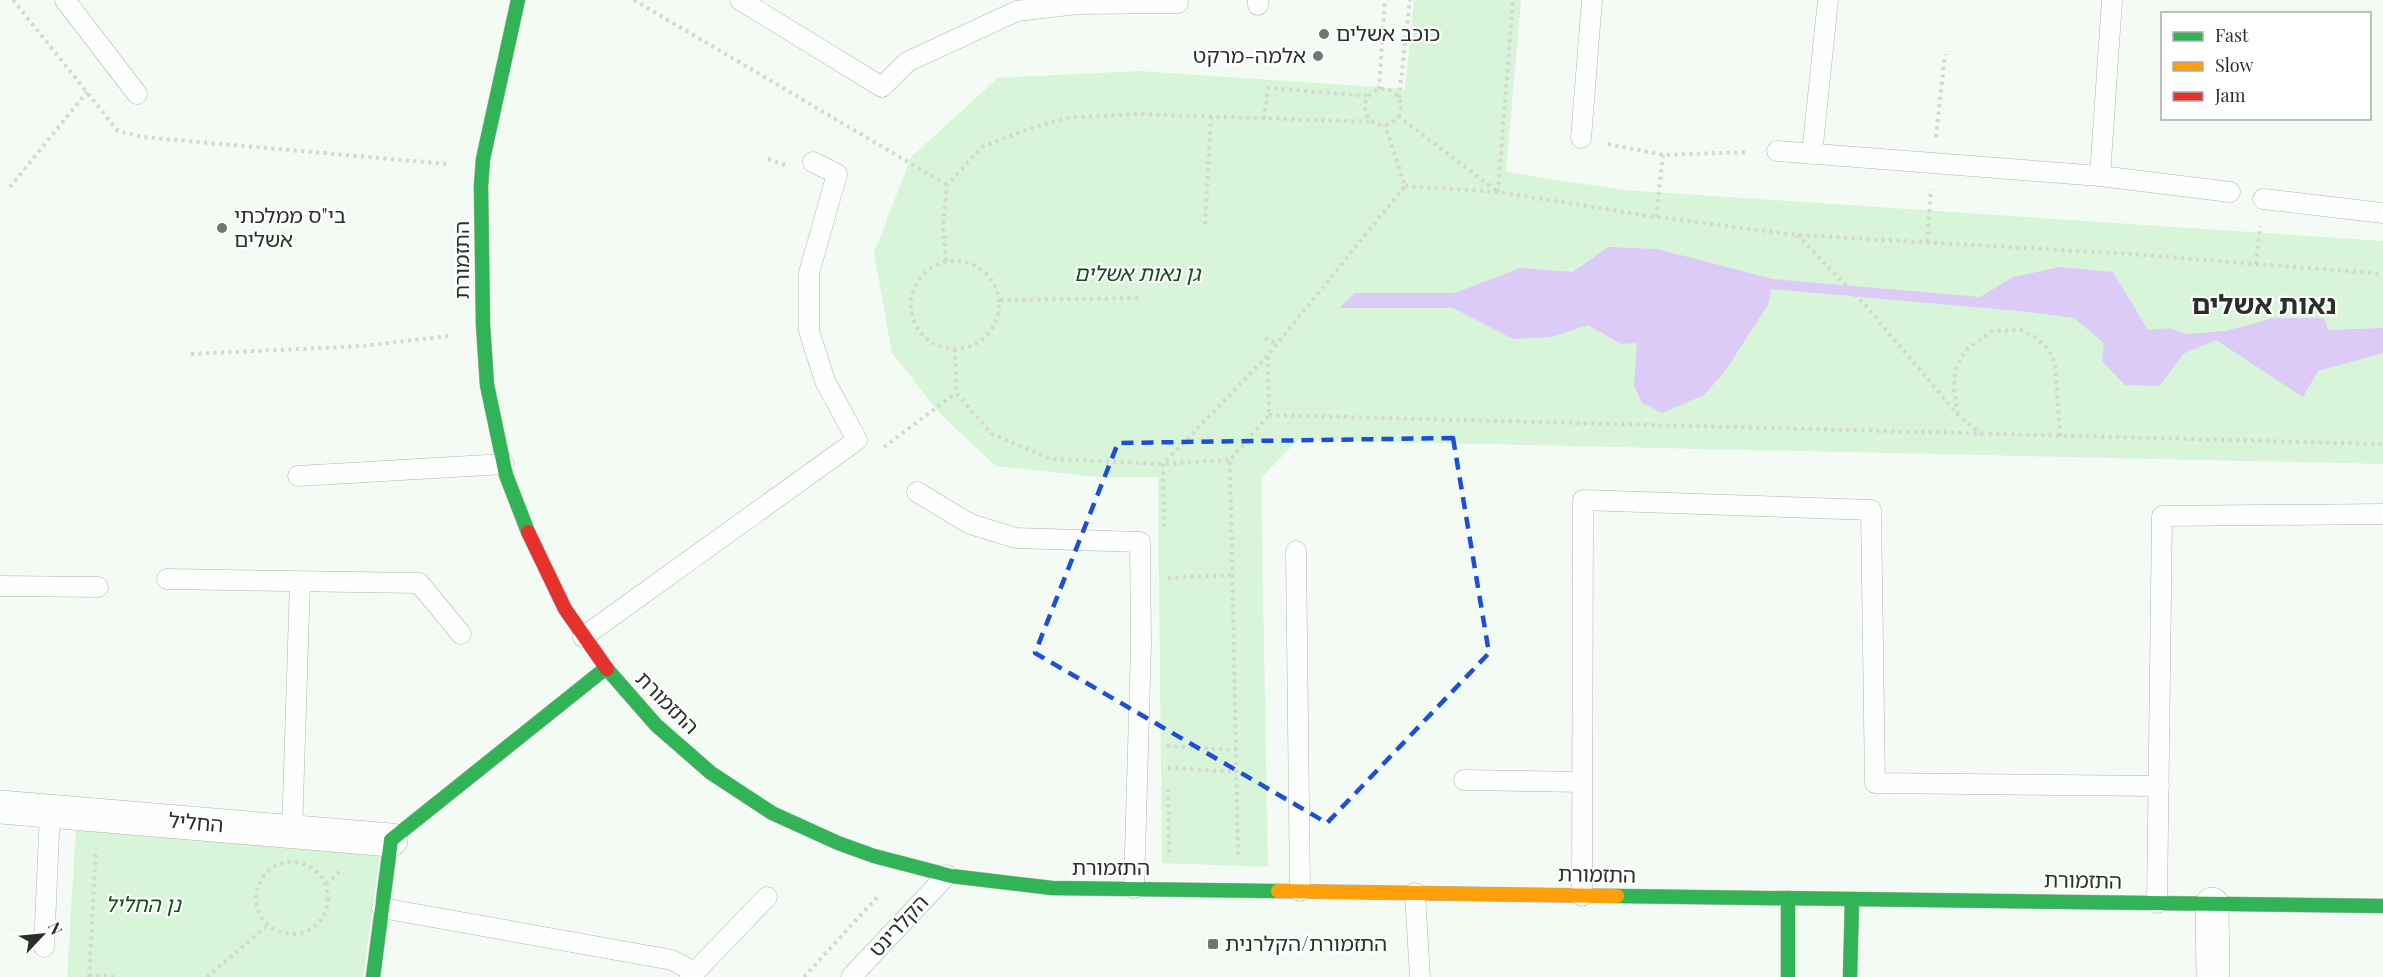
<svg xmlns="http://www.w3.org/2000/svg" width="2383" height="977" viewBox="0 0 2383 977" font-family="'Playfair Display','Noto Sans Hebrew',serif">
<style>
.green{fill:#d8f5da}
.water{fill:#dccaf7}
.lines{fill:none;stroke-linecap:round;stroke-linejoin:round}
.lane-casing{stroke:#b1b6b1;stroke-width:21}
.street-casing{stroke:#b1b6b1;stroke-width:34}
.fast-casing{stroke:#b1b6b1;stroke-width:15}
.slow-casing{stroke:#b1b6b1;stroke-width:15}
.jam-casing{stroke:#b1b6b1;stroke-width:15}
.path{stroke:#d4d7d4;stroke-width:4;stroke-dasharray:3 4.5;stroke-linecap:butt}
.lane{stroke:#fdfefd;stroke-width:20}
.street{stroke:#fdfefd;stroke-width:33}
.fast{stroke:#30b455;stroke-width:14}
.slow{stroke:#ff9f0a;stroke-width:14}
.jam{stroke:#e5322d;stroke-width:14}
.marked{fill:none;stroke:#1d4ed8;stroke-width:4.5;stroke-dasharray:12 8;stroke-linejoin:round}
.poi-dot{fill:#717671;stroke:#fff;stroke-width:2}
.labels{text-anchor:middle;stroke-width:4.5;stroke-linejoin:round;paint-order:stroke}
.poi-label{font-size:21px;fill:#2a2f2a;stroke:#fff;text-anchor:start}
.street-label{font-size:21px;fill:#2a2f2a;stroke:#fff}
.park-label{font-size:21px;font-style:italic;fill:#164a1f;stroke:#fff}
.district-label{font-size:27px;font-weight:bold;fill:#2a2f2a;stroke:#fff}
</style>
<rect width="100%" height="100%" fill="#f4faf4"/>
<g class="green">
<path d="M1414,0H1521L1506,172L1624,190L2383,241V464L1298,440L1261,478L1268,867L1162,863L1158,477H1097L996,466L941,415L892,353L874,253L911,157L998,78L1139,71L1405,89Z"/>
<path d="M76,827L381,851L363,977H67Z"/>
</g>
<path class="water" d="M1608,247L1657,249L1773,279L1980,297L2013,277L2061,267L2113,272L2148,330L2170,328L2186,334L2226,331L2273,318H2324L2328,330L2383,328V353L2318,371L2303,397L2216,340L2183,354L2160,386L2125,385L2102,361L2104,343L2074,318L2029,312L1771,289L1768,305L1723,374L1704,395L1662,413L1642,403L1634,386L1637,343L1621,344L1588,325L1552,337L1513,339L1453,308H1339L1355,293H1455L1520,268L1573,272Z"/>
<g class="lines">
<defs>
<g id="lane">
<path d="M65,0L137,94"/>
<path d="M740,0L882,87L907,62L1017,11L1077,4L1178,3"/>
<path d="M1258,5V0"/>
<path d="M1581,138L1592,0"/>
<path d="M1777,151L2100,176L2230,192"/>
<path d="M1812,154L1828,0"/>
<path d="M2100,176L2112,0"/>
<path d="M2263,199L2383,213"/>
<path d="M298,476L504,464"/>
<path d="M917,492L970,524L1016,538L1140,542L1141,646L1134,888"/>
<path d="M1296,551L1300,891"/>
<path d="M167,579L419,583L461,634"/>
<path d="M0,586L98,587"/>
<path d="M583,637L857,440L825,381L809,331V273L837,174L813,162"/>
<path d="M1464,780L1582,782"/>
<path d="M292,832L300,582"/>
<path d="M1415,893L1420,977"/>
<path d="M1582,896L1583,500L1871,510L1875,783L2159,786"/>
<path d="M2157,903L2162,516L2383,514"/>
<path d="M382,908L672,960L694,972"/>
<path d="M44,947L50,811"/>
<path d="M690,977L767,897"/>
<path d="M851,977L947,875"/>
</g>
<g id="street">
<path d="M0,807L391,840"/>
<path d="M2212,904L2213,977"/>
</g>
<g id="fast">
<path d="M518,0L483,159L481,186L483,325L487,385L506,475L528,532"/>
<path d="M607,669L656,725L711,773L772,813L838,843L874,856L951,876L1052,888L1278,891"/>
<path d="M1617,896L2383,906"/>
<path d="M1788,898V977"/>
<path d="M373,977L391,840L606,668"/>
<path d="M1850,977L1852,899"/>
</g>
<path id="slow" d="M1278,891L1617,896"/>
<path id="jam" d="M528,532L565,609L607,669"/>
</defs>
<use href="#lane" class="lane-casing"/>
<use href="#street" class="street-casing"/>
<use href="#fast" class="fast-casing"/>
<use href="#slow" class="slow-casing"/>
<use href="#jam" class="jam-casing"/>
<g class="path">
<path d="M13,0L118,131L142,137L448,164"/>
<path d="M634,0L947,185"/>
<path d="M1379,89L1385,0"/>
<circle cx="1383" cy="107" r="18"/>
<path d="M1399,98L1410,0"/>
<path d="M1398,116L1498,192"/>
<path d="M1264,119L1268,88L1369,96"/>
<path d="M1936,137L1945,54"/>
<path d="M1608,144L1663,155L1749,152"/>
<path d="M768,159L785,165"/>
<path d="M1405,186L1498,192L1656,217L1797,235L2131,254L2383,274"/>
<path d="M10,187L87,92"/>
<path d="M1498,192L1513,0"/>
<path d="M1656,217L1663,155"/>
<path d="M1205,224L1211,116"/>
<path d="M1797,235L1867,307L1958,415L1981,434"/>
<path d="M1927,242L1931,189"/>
<circle cx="955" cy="305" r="44"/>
<path d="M946,261L943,224L947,185L982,147L1023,131L1066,118L1138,114L1374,122"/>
<path d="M2256,264L2260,226"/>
<path d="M1000,300L1141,298"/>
<path d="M1265,338L1277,344"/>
<path d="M955,349L956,393L992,434L1051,459L1163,464L1230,460"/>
<path d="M191,354L363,346L448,336"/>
<path d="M1958,414L1954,389L1955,370L1965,351L1992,331L2021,330L2035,337L2049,350L2055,363L2060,436"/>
<path d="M1269,415L2383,444"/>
<path d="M884,447L956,393"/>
<path d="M1164,527L1163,464L1268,355L1405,186L1385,125"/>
<path d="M1168,578L1232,575"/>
<path d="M1167,746L1236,750"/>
<path d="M1168,768L1236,772"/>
<path d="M1168,789L1169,857"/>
<path d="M1238,855L1230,460L1269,415L1268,355"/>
<circle cx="292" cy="898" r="36"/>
<path d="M326,884L341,870"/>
<path d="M89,975L114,977"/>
<path d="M89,977L96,849"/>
<path d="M207,977L268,925"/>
<path d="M804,977L880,894"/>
</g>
<use href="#lane" class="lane"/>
<use href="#street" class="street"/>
<use href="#fast" class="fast"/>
<use href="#slow" class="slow"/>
<use href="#jam" class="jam"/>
</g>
<path class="marked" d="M1453,438L1489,653L1327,823L1035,653L1118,443Z"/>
<g class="poi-dot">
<circle cx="1324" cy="34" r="6"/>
<circle cx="1318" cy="56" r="6"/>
<circle cx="222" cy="228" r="6"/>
<rect x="1207" y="938" width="12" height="12" rx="3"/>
</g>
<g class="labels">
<g class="poi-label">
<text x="1336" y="41">כוכב אשלים</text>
<text x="1306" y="63" text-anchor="end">אלמה-מרקט</text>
<text x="234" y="223">בי"ס ממלכתי<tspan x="234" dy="24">אשלים</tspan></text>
<text x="1225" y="951">התזמורת/הקלרנית</text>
</g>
<g class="street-label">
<text transform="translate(462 260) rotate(-90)" y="7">התזמורת</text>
<text transform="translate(667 703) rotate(45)" y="7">התזמורת</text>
<text transform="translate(196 823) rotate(5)" y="7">החליל</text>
<text x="1111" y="875">התזמורת</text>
<text transform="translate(1597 875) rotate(1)" y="7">התזמורת</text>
<text transform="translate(2083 881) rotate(1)" y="7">התזמורת</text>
<text transform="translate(899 926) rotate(-47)" y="7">הקלרינט</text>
</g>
<g class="park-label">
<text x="1137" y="281">גן נאות אשלים</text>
<text x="143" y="912">נן החליל</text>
</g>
<g class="district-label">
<text x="2264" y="314">נאות אשלים</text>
</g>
</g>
<rect x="2161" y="12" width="210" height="108" fill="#ffffff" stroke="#aaacaa" stroke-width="1.5"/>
<rect x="2173" y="32" width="30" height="9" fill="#30b455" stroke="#aaacaa" stroke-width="1.5"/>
<text x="2215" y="42" font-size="18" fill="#2a2f2a">Fast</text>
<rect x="2173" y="62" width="30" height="9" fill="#ff9f0a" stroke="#aaacaa" stroke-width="1.5"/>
<text x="2215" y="72" font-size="18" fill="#2a2f2a">Slow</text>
<rect x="2173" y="92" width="30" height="9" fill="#e5322d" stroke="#aaacaa" stroke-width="1.5"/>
<text x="2215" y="102" font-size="18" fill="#2a2f2a">Jam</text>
<g transform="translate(42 935) rotate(64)" stroke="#ffffff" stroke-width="4.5" paint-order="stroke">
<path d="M0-4.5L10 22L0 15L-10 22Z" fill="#2a2f2a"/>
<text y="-9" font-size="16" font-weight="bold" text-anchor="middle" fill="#2a2f2a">N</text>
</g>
</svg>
